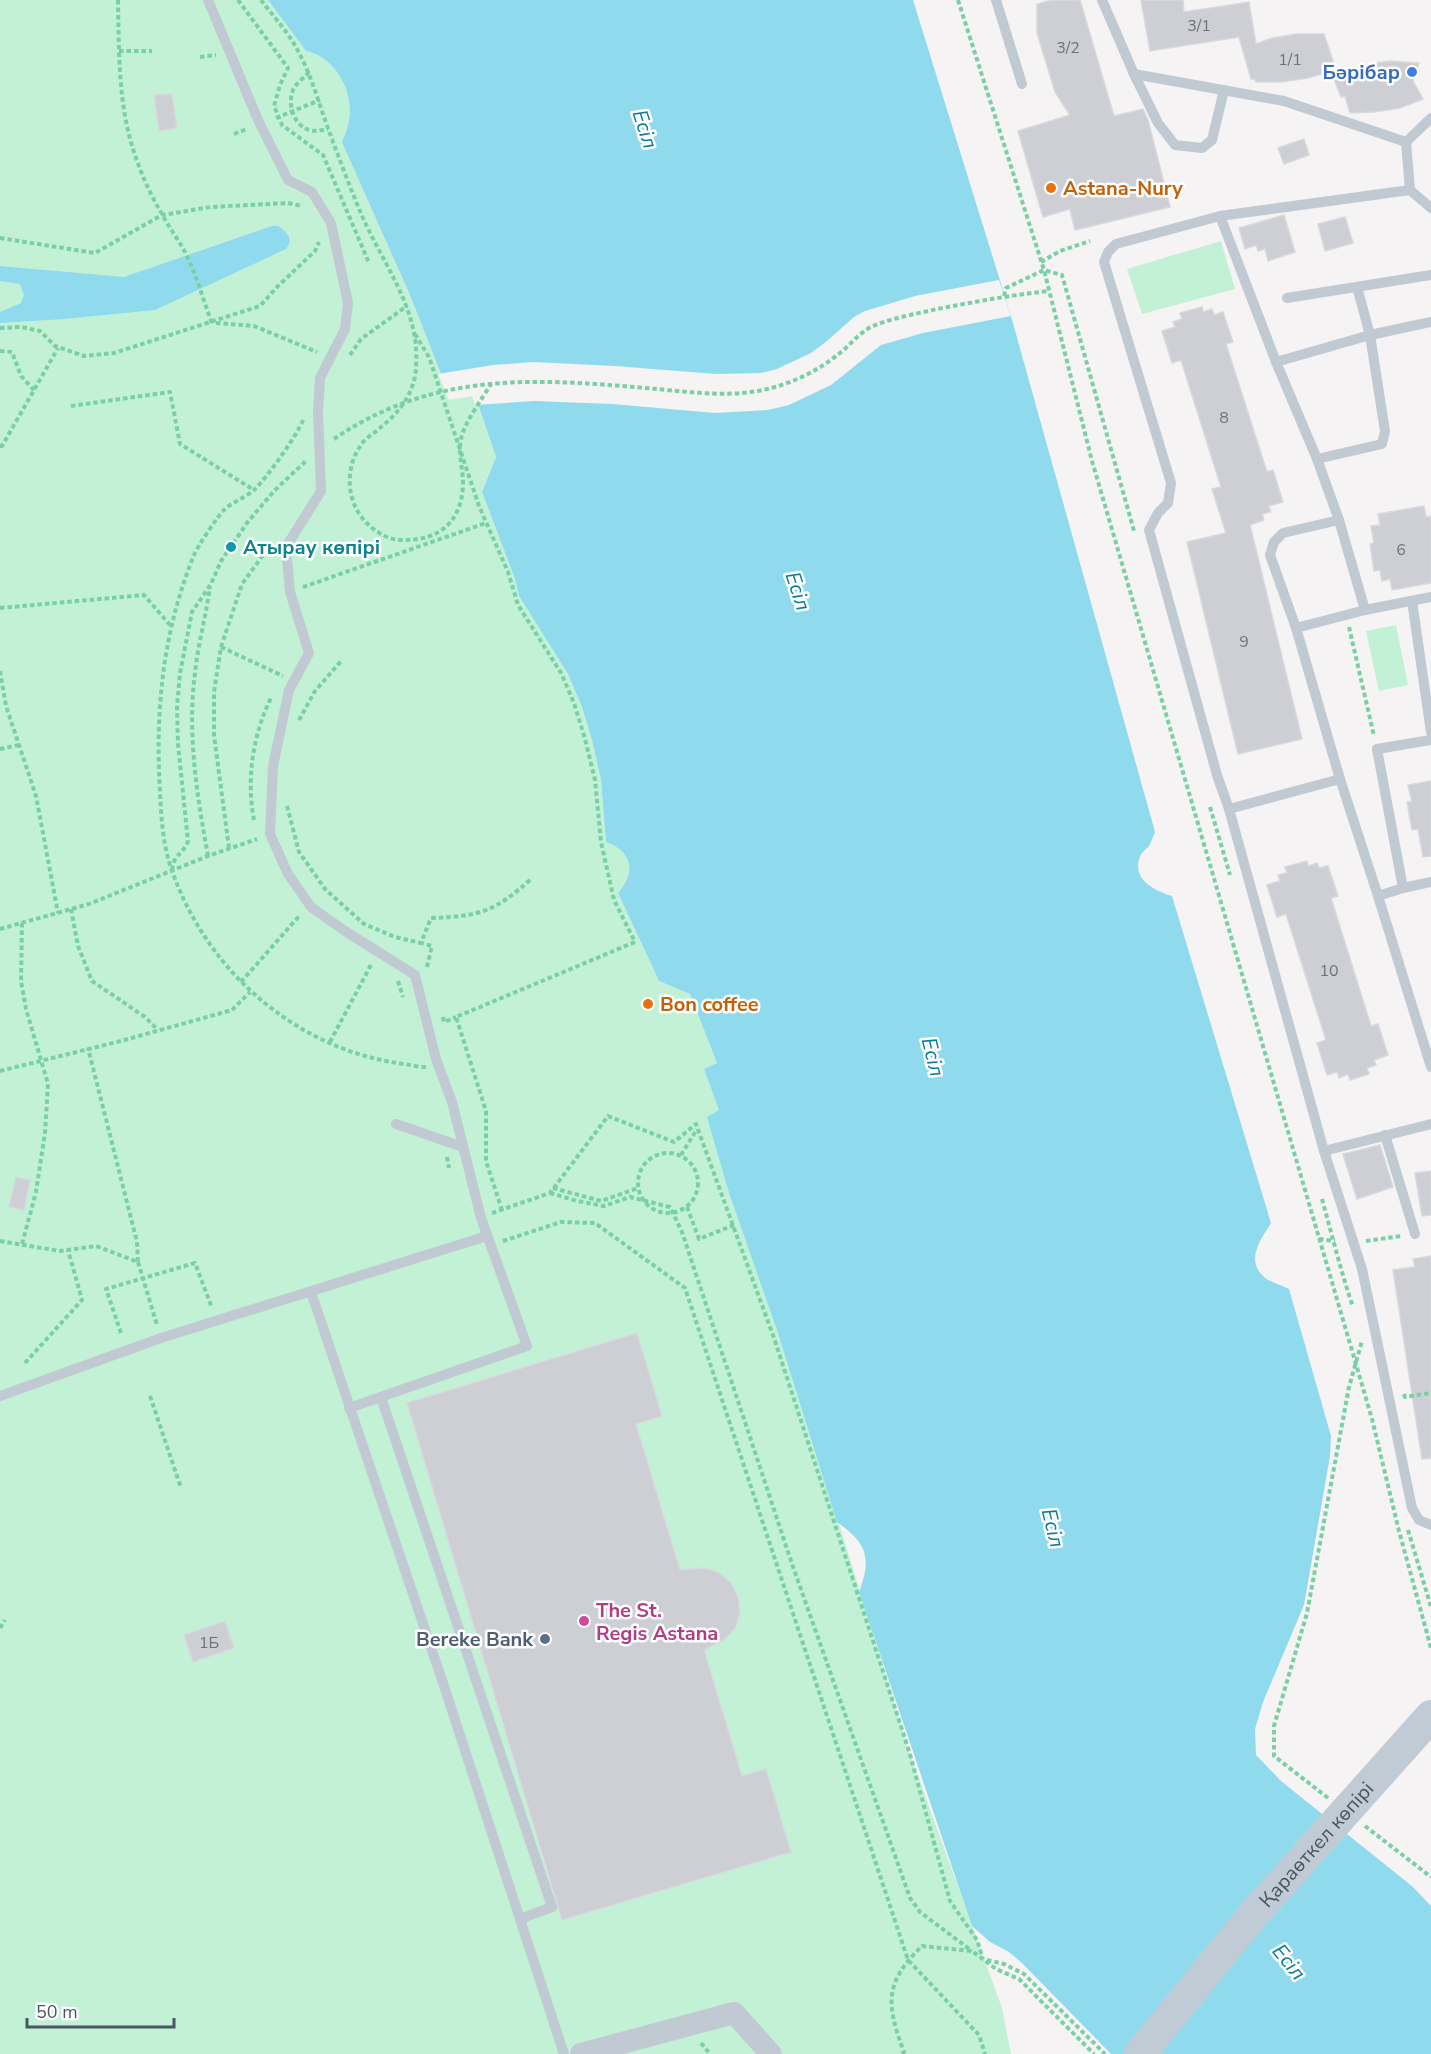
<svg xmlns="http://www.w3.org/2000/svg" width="1431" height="2054" viewBox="0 0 1431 2054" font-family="'Nunito Sans',sans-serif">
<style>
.green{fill:#c3f1d5}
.water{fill:#90daee}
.pier{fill:#f5f3f3}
.building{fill:#cdcfd5;stroke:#d7d9de;stroke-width:1.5}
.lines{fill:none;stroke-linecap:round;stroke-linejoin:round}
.path{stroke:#7ad0a6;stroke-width:4;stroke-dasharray:4.5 3;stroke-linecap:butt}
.lane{stroke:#c1cad2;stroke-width:10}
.street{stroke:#c1cad2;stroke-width:22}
.secondary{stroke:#c1cbd6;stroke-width:32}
.shop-dot{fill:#3f7fe0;stroke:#fff;stroke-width:2}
.food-dot{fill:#e8710a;stroke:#fff;stroke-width:2}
.culture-dot{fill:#0f9aa8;stroke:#fff;stroke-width:2}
.hotel-dot{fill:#d1479c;stroke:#fff;stroke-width:2}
.service-dot{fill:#5c6f8a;stroke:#fff;stroke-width:2}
.labels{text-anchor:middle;stroke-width:5;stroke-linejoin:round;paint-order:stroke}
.number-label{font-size:16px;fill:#6b747e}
.shop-label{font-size:20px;font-weight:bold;fill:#366cbe;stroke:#fff;text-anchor:end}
.food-label{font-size:20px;font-weight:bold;fill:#c56008;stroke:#fff;text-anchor:start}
.culture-label{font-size:20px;font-weight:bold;fill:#0d838f;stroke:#fff;text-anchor:start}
.hotel-label{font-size:20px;font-weight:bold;fill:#b23c85;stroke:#fff;text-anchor:start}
.service-label{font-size:20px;font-weight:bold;fill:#4e5e75;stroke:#fff;text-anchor:end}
.street-label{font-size:20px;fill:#4a5661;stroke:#fff}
.water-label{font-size:21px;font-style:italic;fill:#0c7c9b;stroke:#fff}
</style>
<rect width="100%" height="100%" fill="#f5f3f3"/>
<g class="green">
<path d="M0,0H268L306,51C335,57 354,91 349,120C348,127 345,135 343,142L410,295L441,374L474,392L496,457L482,492L515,579L519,596L568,674L582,707L592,740L601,780L606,842C633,852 636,873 618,893L659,981L690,994L717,1063L704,1069L720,1111L708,1117L729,1193L768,1302L820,1461L909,1751L1002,2008L1011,2054H0Z"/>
<path d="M1221,241L1235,289L1142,314L1127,269Z"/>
<path d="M1396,625L1408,685L1379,691L1366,631Z"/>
</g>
<g class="water">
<path d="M268,0H913L1011,316L1155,832C1153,837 1151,842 1149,846C1146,849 1141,853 1140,857C1131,879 1155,891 1172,896L1271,1223C1262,1238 1245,1259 1263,1276C1269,1282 1281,1285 1289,1289L1331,1436L1330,1456L1304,1605L1263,1702L1255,1729L1256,1755L1281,1781L1413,1887L1431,1906V2054H1111L1022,1963L1009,1952L990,1942L972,1926L859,1592C872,1558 867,1543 837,1522L777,1330L729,1193L707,1117L719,1110L704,1069L717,1063L690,994L659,981L618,893C636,873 633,852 606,842L601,780L592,740L582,707L568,674L519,596L515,579L482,492L496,457L474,392L441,374L410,295L342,142C345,135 348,127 349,120C354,91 335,57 306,51Z"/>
<path d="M272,226H278C287,232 294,238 286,249L155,310L64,319L0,323V312L21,303L24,295L20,284L0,281V266L124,277Z"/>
</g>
<path class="pier" d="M999,280L1011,316L923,333L881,345L831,385L789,405L768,410L715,413L612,404L534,401L475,405L472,396L449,400L438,374L493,365L533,362L615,366L716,374L761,373L777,369L811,353L827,341L854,317L865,311L915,296Z"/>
<g class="building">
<path d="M1052,0H1080L1114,116L1143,109L1148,120L1170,207L1075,230L1070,209L1043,217L1018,131L1070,115L1055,92L1037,33V4Z"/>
<path d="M1141,0H1183L1184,12L1249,2L1256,44L1272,38L1297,34H1324L1336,70L1308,78L1281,82H1256L1255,79H1251L1239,37L1150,51Z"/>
<path d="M1389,61L1419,63L1413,81L1423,99L1400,108L1374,112L1350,113L1345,96L1341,97L1334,79L1365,65Z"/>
<path d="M172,94L177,128L159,131L154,95Z"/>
<path d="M1304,139L1309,155L1284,164L1278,148Z"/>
<path d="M1284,215L1295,252L1268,261L1265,249L1258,251L1256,245L1245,249L1239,228Z"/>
<path d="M1345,217L1353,243L1325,251L1318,224Z"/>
<path d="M1202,307L1203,312L1212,309L1214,315L1223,312L1233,342L1226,344L1267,472L1273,470L1283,502L1269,506L1271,512L1262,514L1264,520L1250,525L1302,739L1238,754L1187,542L1226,533L1212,489L1221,487L1181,360L1172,363L1162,331L1175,327L1173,322L1182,319L1180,313Z"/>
<path d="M1424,506L1426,517L1431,516V583L1392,590L1390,579L1382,581L1380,570L1374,571L1370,544L1374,543L1371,526L1380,525L1378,514Z"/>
<path d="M1431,781V856L1423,857L1418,829L1412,830L1407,802H1412L1408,785Z"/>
<path d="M1307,861L1308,866L1317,863L1319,868L1328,866L1338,896L1331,898L1371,1026L1378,1024L1388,1055L1374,1060L1376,1065L1367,1068L1369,1074L1350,1080L1348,1074L1339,1078L1337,1072L1327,1075L1317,1043L1326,1040L1286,914L1277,917L1267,885L1280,881L1278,875L1287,873L1285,867Z"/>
<path d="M1380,1145L1393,1187L1357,1199L1343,1154Z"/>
<path d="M1431,1171V1215L1422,1216L1415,1173Z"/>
<path d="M16,1177L30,1180L24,1210L9,1207Z"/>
<path d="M1431,1256V1458L1422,1459L1393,1270L1415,1267L1413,1259Z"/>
<path d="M637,1333L662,1416L636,1424L680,1570L704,1568L719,1573L731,1583L738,1597L740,1613L735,1628L724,1640L704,1650L742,1776L766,1769L791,1852L562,1920L407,1403Z"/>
<path d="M225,1621L234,1648L193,1662L184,1635Z"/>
</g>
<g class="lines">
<g class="path">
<path d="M118,0C119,52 118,106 135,155C142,176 151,196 162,214C169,228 179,240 186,254C197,276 203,300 212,323"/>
<path d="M238,0L288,68L280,85L274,106L282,125L323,155L369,263"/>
<path d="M261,0C273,16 289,33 298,51C312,77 319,104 329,131C339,158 349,185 360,211C381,262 421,309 416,367C415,392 400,412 381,427C375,433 365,438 361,445C345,467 346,500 364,520C374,531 387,540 402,540C440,541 462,521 463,484C463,468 458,454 461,439C464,423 482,399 491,384"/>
<path d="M958,0L1044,270L1092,461L1372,1419L1399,1531L1431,1648"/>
<path d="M119,51H152"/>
<path d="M200,57L216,55"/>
<path d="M309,72C304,78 296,83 293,90C287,105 294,125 309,130C316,132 322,130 328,129"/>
<path d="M276,118L320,100"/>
<path d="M234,134L247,129"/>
<path d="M0,238L95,253L162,215L211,207L288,203L302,206"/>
<path d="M1041,262L1060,251L1090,241"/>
<path d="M1004,296L1006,288L1044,270L1062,275L1134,531"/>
<path d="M216,323L254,326L317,352"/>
<path d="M0,328L21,327L40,331L55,346L84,356L114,353L260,306L277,287L315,251L319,242"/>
<path d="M415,334L429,357L479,506L508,572L518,605L561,673L574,703L585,739L595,780L601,842L614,900L635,942L456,1017L486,1111V1161L502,1210"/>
<path d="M0,351L12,352L21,376L34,390"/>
<path d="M350,355L361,339L407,306"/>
<path d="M71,406L170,392L180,444L254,490"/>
<path d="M303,420C298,434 266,479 254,490C245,498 232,502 224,510C217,517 198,546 194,555C163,631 155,710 160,791C161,817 163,846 172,871C195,935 237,988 294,1024C327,1045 365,1059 404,1064C411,1065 419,1067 426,1067"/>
<path d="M334,439C432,372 533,378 645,388C683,391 725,398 763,390C791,384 818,371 840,353C850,345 859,333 871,327C891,318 916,314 937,309C974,302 1011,295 1049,291"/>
<path d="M0,446H2L58,348"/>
<path d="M303,587L486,523"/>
<path d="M0,608L144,595L170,625"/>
<path d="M1349,627L1374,736"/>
<path d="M221,647L283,676"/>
<path d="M0,671L6,706L36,796L58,913"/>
<path d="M299,720L315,691L342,660"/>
<path d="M0,749L19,745"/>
<path d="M287,806L299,852L325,889L364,924L395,937L421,943"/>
<path d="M1210,807L1230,875"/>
<path d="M254,820C246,779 253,733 272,696"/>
<path d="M229,848L214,735V692L221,647L242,584L272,543"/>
<path d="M208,856C197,796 187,734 195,673C198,644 206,616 210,587"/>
<path d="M172,870C174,853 183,855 188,841L178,744L177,707L180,673L192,612L211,584L221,561L247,523L274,491L307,460"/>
<path d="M71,909L78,946L92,981L145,1017L158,1030"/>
<path d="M22,923L21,981L26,1009L48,1084L45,1133L36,1192L22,1244"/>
<path d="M0,929L89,904L208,856L257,839"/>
<path d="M427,967L432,946L421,943L431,918C480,916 495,912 532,878"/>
<path d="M398,981L403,997"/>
<path d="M241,982L300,915"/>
<path d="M443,1017L444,1022L456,1017"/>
<path d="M330,1042L372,963"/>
<path d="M0,1071L121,1041L232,1010L250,992"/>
<circle cx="668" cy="1183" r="30"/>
<path d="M681,1155L697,1129"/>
<path d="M447,1157L449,1168"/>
<path d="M553,1188L601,1201L638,1188"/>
<path d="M550,1193L577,1201L604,1206L630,1197L670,1207L682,1232L792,1564L910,1898L920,1912L972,1951"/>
<path d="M1322,1199C1332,1235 1341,1272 1353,1307"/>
<path d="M687,1207L699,1239L734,1225"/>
<path d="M492,1213L550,1193L608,1116L674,1142L696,1124L774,1338L909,1751L950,1901L977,1940L983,1959"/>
<path d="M1319,1239L1335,1241"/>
<path d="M0,1241L60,1251L96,1246L138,1262L137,1242L88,1048"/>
<path d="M503,1241L561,1222L595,1223L685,1288L908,1960L979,2035L985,2054"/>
<path d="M1366,1241L1401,1236"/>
<path d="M138,1262L157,1325"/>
<path d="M121,1333L106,1289L195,1263L212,1308"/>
<path d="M25,1363L82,1300L68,1250"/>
<path d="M1404,1394L1405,1397L1431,1393"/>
<path d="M150,1396L181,1488"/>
<path d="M1408,1530L1431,1607"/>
<path d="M0,1628L5,1620"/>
<path d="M1328,1798L1274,1756V1726L1307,1613L1349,1387L1362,1341"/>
<path d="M1365,1826L1431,1877"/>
<path d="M987,1960L1004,1964L1024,1974L1105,2054"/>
<path d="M701,2043L710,2054"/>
<path d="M902,2054L904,2052C886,2004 884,1983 922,1946L972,1951L996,1969L1019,1979L1094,2054"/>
</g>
<g class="lane">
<path d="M208,0L258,120L288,180L312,192L331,223L348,303L345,329L320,378L318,411L321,491L286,547L290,592L309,653L289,690L273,766L270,834L288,874L311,907L345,931L415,975L436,1059L452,1102L481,1218L527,1346L349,1408"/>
<path d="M996,0L1022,84"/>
<path d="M1102,0L1134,74L1284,101L1406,142"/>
<path d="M1134,74L1158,123L1175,145L1202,148L1212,140L1224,90"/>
<path d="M1410,190L1406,142L1431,118"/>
<path d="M1431,208L1410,190L1220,216L1116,244L1108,252L1104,262L1171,483L1168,503L1158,513L1149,530L1217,775L1229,809L1324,1151L1362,1269L1412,1508L1419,1520L1431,1525"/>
<path d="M1220,216L1276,362"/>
<path d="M1287,298L1431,275"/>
<path d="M1431,322L1370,335L1276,362L1317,459L1339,520L1365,610L1431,597"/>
<path d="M1317,459L1382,444L1385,431L1370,335L1357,287"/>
<path d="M1412,601L1431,732"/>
<path d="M1365,610L1296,628L1340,779L1378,896L1403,888"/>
<path d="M1296,628L1270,555L1274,542L1283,533L1339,520"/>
<path d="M1431,740L1377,749L1403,888L1431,882"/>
<path d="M1229,809L1340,779"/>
<path d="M1378,896L1427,1054"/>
<path d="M1431,1053L1427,1054L1431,1067"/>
<path d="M396,1124L463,1147"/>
<path d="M1385,1135L1415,1234"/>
<path d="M1324,1151L1431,1124"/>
<path d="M311,1292L443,1683L564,2054"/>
<path d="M0,1396L161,1338L487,1236"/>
<path d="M381,1397L552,1907L520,1919"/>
</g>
<path class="street" d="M581,2054L734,2013L771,2054"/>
<path class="secondary" id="s1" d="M1140,2054L1253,1915L1431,1716"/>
</g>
<circle class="shop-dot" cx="1412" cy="72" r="6"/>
<g class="food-dot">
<circle cx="1051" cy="188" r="6"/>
<circle cx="648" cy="1004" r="6"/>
</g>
<circle class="culture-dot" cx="231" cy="547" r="6"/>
<circle class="hotel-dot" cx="584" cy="1621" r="6"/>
<circle class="service-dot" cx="545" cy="1639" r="6"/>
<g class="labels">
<g class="number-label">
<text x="1199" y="31">3/1</text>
<text x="1068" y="53">3/2</text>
<text x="1290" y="65">1/1</text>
<text x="1224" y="423">8</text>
<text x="1401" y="555">6</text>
<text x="1244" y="647">9</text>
<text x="1329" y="976">10</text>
<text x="209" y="1648">1Б</text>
</g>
<g class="shop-label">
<text x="1400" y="79">Бәрібар</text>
</g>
<g class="food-label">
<text x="1063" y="195">Astana-Nury</text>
<text x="660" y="1011">Bon coffee</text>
</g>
<g class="culture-label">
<text x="243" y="554">Атырау көпірі</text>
</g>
<g class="hotel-label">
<text x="596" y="1617">The St.<tspan x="596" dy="23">Regis Astana</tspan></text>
</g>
<g class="service-label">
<text x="533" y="1646">Bereke Bank</text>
</g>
<g class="street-label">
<text dy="7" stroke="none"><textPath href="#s1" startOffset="274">Қараөткел көпірі</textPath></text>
</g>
<g class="water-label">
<text transform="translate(645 129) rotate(72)" y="7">Есіл</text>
<text transform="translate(798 591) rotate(72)" y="7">Есіл</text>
<text transform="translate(933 1057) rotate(76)" y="7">Есіл</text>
<text transform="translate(1053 1528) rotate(76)" y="7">Есіл</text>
<text transform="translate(1289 1962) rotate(51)" y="7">Есіл</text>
</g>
</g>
<path d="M27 2018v9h147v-9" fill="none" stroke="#4a5661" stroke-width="3"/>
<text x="36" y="2018" font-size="18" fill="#4a5661" stroke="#ffffff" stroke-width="4.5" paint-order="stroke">50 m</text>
</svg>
